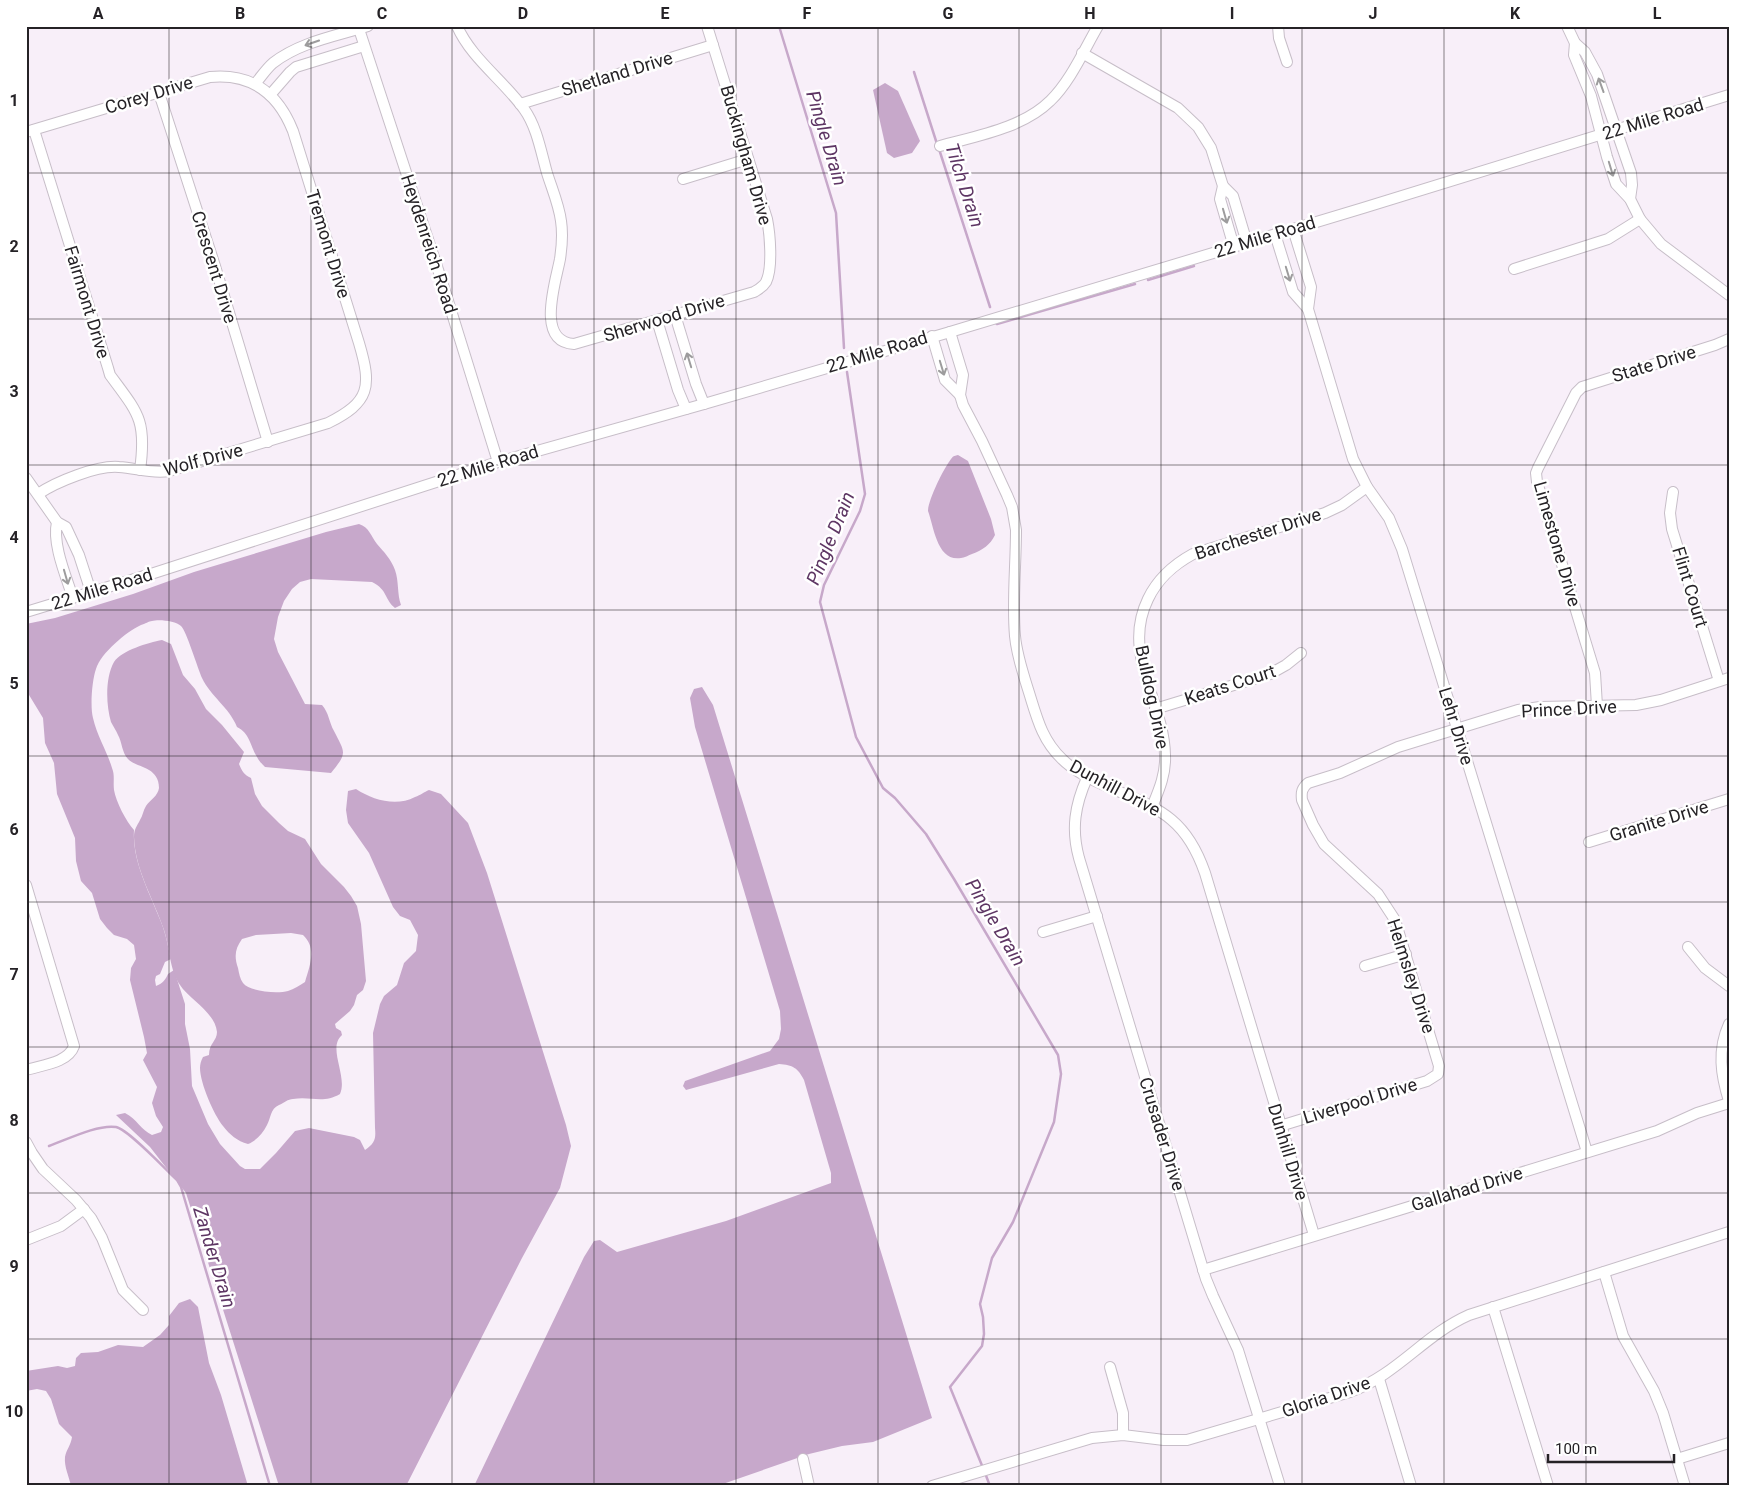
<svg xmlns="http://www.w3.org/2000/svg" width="1755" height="1512" viewBox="0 0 1755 1512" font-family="Roboto,sans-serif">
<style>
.forest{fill:#c7a8cb}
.water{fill:#c7a8ca;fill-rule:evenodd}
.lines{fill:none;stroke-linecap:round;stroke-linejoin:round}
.stream{stroke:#c7a8ca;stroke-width:2.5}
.minor-casing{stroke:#c7bec8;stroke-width:12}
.minor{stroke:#fff;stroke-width:10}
.oneway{stroke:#9d9c9d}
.grid{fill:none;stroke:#252226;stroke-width:1;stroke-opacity:0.55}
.labels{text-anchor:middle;stroke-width:5;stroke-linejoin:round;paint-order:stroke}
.street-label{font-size:18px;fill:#252226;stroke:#fff}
.water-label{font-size:19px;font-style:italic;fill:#5e3664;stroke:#fff}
.neatline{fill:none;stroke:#252226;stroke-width:2}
.grid-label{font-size:16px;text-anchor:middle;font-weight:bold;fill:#252226}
</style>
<rect width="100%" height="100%" fill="#f8eff9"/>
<g class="forest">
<path d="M359,524C369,527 371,536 377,544C384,552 391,559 395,570C399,581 397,594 401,605L395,608C384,599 388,590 372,582L311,579L300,582L292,589L284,601L278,617L274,639L278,652L305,704L322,705C329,713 329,722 334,731C345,753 348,752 331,773L265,767C262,764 259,761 257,757C251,748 250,733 237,727C229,707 211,697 202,678C198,669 186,630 181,626C176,621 159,619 152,621C149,621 145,624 141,625C126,632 101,653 96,669C92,680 90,707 93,718C97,736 107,751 112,768C115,775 113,782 114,790C116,802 126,821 134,830C132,862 150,893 161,922C166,934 168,947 171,959L165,962L160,974L156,976L155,980L156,986C162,984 166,979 168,974L174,970L185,1004V1024L190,1049L192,1086L208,1124L220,1144L240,1166L245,1169H260L276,1153L295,1131L309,1128L354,1137L360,1140L365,1150C375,1143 376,1139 375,1128L373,1033L380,1004L384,996L397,985L404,963L416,951L418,935L410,920L400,916L393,907L369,853L348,823L346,810L348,791L356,789C373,800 396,807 415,797C421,795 424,792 429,790L441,794L468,823L487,873L566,1125L571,1146L560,1188L522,1258L406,1486H279L186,1193L150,1147L116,1115L125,1113C137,1119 141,1130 152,1135L161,1132L163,1127L156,1116L152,1103L157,1087L143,1060L147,1053L144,1037L130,980L131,968L136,959L134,945L127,939L114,935L107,928L100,919L92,893L81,881L76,861L75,838L57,794L54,763L45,743L43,718L26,690V624L55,618L133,594L194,572L326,532Z"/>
<path d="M702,687L713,705L932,1418L873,1442L842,1446L809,1454L717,1486H474L584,1257L594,1241L600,1240L617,1252L726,1221L831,1183V1173L804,1080C798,1068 793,1065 779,1064L686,1090L683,1086L685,1081L770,1051L779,1039L781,1029L780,1011L695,727L690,698L694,689Z"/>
<path d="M190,1299L198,1307L209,1363L221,1395L248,1486H71C69,1476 64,1467 65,1457C66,1450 71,1445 72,1437L59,1424L51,1399L46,1391L37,1389L26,1391V1371L58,1366L67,1368L75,1366L76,1358L81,1353L98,1352L118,1345L143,1347L160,1335L169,1325V1316L179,1303Z"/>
</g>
<g class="water">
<path d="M885,83L898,91L920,141L912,153L894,158L887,153L873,90Z"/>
<path d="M958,455L968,461L991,519L995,535C990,545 983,550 972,554C969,555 964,558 961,558C937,562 934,527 928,511C928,500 944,468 951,459C954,455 955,456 958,455Z"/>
<path d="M162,640L171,644L183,675L195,689L206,709L222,725L244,752L239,764C242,771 244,775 251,778L255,794L262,806L279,823L288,831L305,839L321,864L344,887L351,896L357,906L361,924L366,981L363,990L357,995L354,1005L350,1011L335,1024L336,1028L341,1031L342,1035C327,1048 348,1076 340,1094C323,1104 311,1096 293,1099C288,1099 284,1103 279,1105C270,1109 271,1118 267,1125C263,1133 256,1141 248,1144C237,1141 230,1135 223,1126C214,1115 200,1083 200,1068C200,1064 201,1061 203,1057L209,1055C209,1043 217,1041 217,1032C215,1012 189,999 180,985C169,969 170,948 164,930C154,900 135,870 134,837C134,829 137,826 140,820C143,815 143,811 146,806C150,800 158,796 159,788C159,766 136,768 128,759C122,753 122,742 118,735C116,730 113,726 111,722C106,705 105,678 114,662C122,650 148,643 162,640ZM291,933L303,935C317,948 310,965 305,982C300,985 294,989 288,991C278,994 250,992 243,983C240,979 239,973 238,968C234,956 235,949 242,939L256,935Z"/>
</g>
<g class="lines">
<g class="stream">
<path d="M779,26L836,213L844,348"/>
<path d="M914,72L937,144"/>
<path d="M939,149L990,307"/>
<path d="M1148,280L1194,266"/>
<path d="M996,323L997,324L1135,284"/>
<path d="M847,372L865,494L860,511L824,585L820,602L856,737L883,788L895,798L926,834L954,879L1058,1055L1061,1074L1054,1122L1013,1222L992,1258L980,1304L983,1317L984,1334L982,1346L950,1387L983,1468"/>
<path d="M49,1146C66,1140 98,1124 116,1127C128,1129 166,1170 177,1180L181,1187L270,1486"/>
<path d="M985,1473L990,1486"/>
</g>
<defs>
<g id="minor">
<path d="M358,26L445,291L498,462"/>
<path d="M457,26C471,58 503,80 524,109C537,127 541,152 547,173C552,189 559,205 561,221C563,234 562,246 560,259C556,281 535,342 574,344L754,292C759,289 763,287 766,282C773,268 770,234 767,219L707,26"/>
<path d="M1278,26L1279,38L1287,62"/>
<path d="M1567,26L1575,43L1585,52L1597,74L1631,173L1632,185L1630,199"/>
<path d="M1575,43L1574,55L1591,96L1607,157L1616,184L1630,199L1640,219L1661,244L1729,295"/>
<path d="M1082,53L1178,108L1198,127L1211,148L1223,186L1233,196L1247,243"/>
<path d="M255,84C261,77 266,69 273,63C300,42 336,36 368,26"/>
<path d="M159,93L215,266L268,442"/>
<path d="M270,95L290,72L296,67L364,46"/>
<path d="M520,104L713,45"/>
<path d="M34,130L108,368L110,375C138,413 147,420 140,470"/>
<path d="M26,132L210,77C251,73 278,93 293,131L359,343C372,387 370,402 328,423L169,471C152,474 136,468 119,467C97,465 56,482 38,494"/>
<path d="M940,146C976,136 1023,128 1050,101C1070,82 1084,50 1098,26"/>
<path d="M683,179L748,159"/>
<path d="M1223,186L1220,199L1234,247"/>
<path d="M1293,229L1311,287L1308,309L1353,459L1367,487L1389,518L1402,549L1587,1152"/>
<path d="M1275,234L1293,292L1308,309"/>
<path d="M1514,269L1608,239L1640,219"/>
<path d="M675,315L696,384L704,404"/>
<path d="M657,320L678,390L686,409"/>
<path d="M950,332L963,375L960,395L963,405L982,441L1007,495L1012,507L1016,530C1016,565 1012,601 1015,636C1017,658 1025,679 1031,699C1038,722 1044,742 1062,759C1074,771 1088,778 1104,785C1156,808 1185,815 1205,873L1314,1235"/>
<path d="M932,336L945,380L960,395"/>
<path d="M26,478L57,522L66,527L79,555L91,592"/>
<path d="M1673,492L1670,513L1672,529L1719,681"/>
<path d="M57,522C52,544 66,576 73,598"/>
<path d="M26,612L154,573L498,462L704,404L950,332L1363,208L1729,95"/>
<path d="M1597,706L1595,673L1537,482L1536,473L1538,468L1576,393L1582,387L1715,345L1729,339"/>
<path d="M1155,709L1270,674L1286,665L1301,653"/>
<path d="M1087,778C1075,805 1071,829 1079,858L1206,1279L1213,1296L1238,1350L1280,1486"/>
<path d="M1152,807C1159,790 1166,774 1165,755C1164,701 1121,654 1148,599C1158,578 1173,565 1193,554L1325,513L1342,505L1367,487"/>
<path d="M1589,842L1729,799"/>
<path d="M26,885L74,1046C68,1063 42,1065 26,1070"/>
<path d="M1043,932L1097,916"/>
<path d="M1688,947L1705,968L1729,986"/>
<path d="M1365,966L1406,954"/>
<path d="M1729,1024C1717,1050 1721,1075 1729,1101"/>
<path d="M1280,1126L1427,1081L1438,1074L1439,1066L1395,920L1378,894L1324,844L1313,825L1302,800C1301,792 1302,788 1308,783L1340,773L1398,747L1518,710L1540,707L1636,705L1661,700L1729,678"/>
<path d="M26,1142L32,1153L43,1169L76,1200L91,1218L102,1238L123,1290L143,1310"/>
<path d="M26,1240L61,1226L84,1209"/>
<path d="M1203,1270L1657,1131L1697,1113L1729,1103"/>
<path d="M1604,1272L1623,1336L1654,1391L1663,1413L1685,1486"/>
<path d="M1493,1307L1548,1486"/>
<path d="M1110,1367L1123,1413V1435"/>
<path d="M1379,1379L1411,1486"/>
<path d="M803,1459L809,1486"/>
<path d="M1677,1459L1729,1443"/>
<path d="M932,1486L1092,1438L1123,1435L1164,1440H1187L1350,1392C1398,1374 1424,1335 1469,1315L1729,1232"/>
</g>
</defs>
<use href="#minor" class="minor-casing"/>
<use href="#minor" class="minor"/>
</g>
<defs><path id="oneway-shaft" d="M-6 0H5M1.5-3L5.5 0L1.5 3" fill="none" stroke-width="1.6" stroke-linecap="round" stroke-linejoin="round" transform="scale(1.25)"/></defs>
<g class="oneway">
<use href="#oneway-shaft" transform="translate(312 43) rotate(161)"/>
<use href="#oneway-shaft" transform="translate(1601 85) rotate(-110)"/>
<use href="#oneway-shaft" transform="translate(1611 169) rotate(73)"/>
<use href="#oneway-shaft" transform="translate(1225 216) rotate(74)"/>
<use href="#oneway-shaft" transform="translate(1288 274) rotate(73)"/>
<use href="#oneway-shaft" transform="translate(689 360) rotate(-107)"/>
<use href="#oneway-shaft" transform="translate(942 368) rotate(73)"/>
<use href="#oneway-shaft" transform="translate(66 577) rotate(74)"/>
</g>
<path class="grid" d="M169,26V1486M311,26V1486M452,26V1486M594,26V1486M736,26V1486M878,26V1486M1019,26V1486M1161,26V1486M1302,26V1486M1444,26V1486M1586,26V1486M26,173H1729M26,319H1729M26,465H1729M26,610H1729M26,756H1729M26,902H1729M26,1047H1729M26,1193H1729M26,1339H1729"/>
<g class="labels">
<g class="street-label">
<text transform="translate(617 74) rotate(-17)" y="6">Shetland Drive</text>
<text transform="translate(149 95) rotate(-17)" y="6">Corey Drive</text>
<text transform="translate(1653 119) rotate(-17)" y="6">22 Mile Road</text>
<text transform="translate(746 155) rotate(74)" y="6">Buckingham Drive</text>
<text transform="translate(1265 237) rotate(-17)" y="6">22 Mile Road</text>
<text transform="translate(328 244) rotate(73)" y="6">Tremont Drive</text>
<text transform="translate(429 244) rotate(72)" y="6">Heydenreich Road</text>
<text transform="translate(214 267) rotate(73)" y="6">Crescent Drive</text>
<text transform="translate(87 302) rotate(73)" y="6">Fairmont Drive</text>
<text transform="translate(664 318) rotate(-17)" y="6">Sherwood Drive</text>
<text transform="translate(877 352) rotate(-17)" y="6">22 Mile Road</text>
<text transform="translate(1654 364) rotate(-17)" y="6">State Drive</text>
<text transform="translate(203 460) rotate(-15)" y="6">Wolf Drive</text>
<text transform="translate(488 466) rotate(-17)" y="6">22 Mile Road</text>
<text transform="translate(1258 534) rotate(-18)" y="6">Barchester Drive</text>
<text transform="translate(1557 544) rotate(74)" y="6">Limestone Drive</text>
<text transform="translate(1690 587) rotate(73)" y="6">Flint Court</text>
<text transform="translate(102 589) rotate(-17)" y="6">22 Mile Road</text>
<text transform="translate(1230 685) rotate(-18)" y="6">Keats Court</text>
<text transform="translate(1152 697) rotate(78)" y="6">Bulldog Drive</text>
<text transform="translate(1569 709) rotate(-3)" y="6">Prince Drive</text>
<text transform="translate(1456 726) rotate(73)" y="6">Lehr Drive</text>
<text transform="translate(1115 788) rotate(28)" y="6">Dunhill Drive</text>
<text transform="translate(1659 821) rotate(-17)" y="6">Granite Drive</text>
<text transform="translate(1411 976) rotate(72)" y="6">Helmsley Drive</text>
<text transform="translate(1360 1101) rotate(-17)" y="6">Liverpool Drive</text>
<text transform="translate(1162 1134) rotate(73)" y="6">Crusader Drive</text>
<text transform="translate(1288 1152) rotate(73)" y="6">Dunhill Drive</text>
<text transform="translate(1467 1189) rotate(-17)" y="6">Gallahad Drive</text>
<text transform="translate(1326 1397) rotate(-19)" y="6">Gloria Drive</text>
</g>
<g class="water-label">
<text transform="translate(827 138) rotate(73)" y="7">Pingle Drain</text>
<text transform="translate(965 185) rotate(72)" y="7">Tilch Drain</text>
<text transform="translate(830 538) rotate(-68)" y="7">Pingle Drain</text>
<text transform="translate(996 922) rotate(59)" y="7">Pingle Drain</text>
<text transform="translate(215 1257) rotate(73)" y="7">Zander Drain</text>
</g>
</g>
<rect width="1755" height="1512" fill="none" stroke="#ffffff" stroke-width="55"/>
<path d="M1548 1454v8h126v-8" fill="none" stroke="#252226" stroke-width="2.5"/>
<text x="1555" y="1454" font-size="15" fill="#252226" stroke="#ffffff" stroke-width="4" paint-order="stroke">100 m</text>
<rect x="28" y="28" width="1700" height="1456" class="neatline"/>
<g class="grid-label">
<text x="98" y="19">A</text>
<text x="240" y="19">B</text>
<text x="382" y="19">C</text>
<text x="523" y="19">D</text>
<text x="665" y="19">E</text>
<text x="807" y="19">F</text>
<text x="948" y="19">G</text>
<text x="1090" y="19">H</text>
<text x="1232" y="19">I</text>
<text x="1373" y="19">J</text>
<text x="1515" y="19">K</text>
<text x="1657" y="19">L</text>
<text x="14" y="106">1</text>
<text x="14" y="252">2</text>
<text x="14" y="397">3</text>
<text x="14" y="543">4</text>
<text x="14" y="689">5</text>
<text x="14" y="835">6</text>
<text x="14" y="980">7</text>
<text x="14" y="1126">8</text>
<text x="14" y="1272">9</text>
<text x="14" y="1417">10</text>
</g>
</svg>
